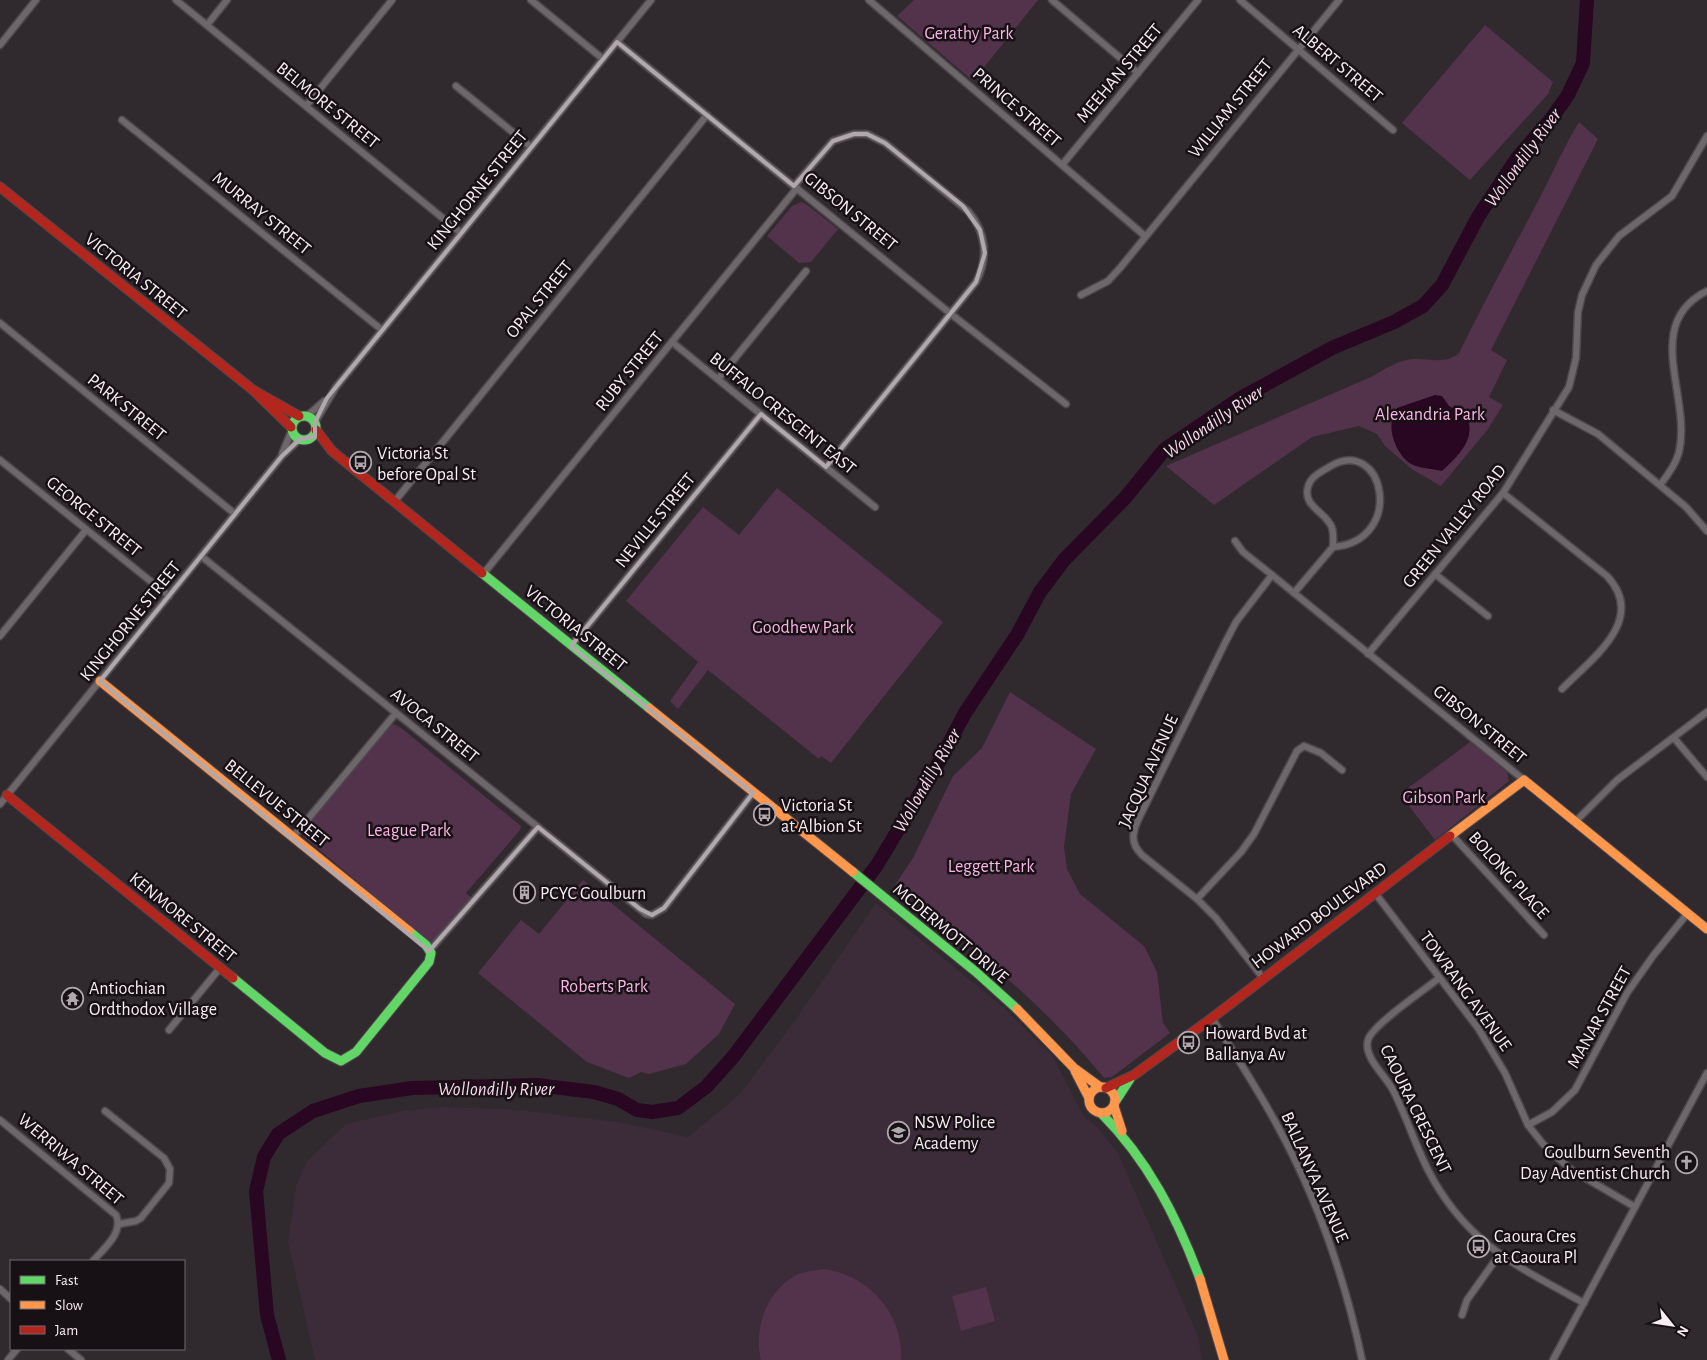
<svg xmlns="http://www.w3.org/2000/svg" width="1707" height="1360" viewBox="0 0 1707 1360" font-family="'Alegreya Sans',sans-serif">
<style>
.built{fill:#3c2b38}
.green{fill:#53334b}
.water{fill:#290621}
.lines{fill:none;stroke-linecap:round;stroke-linejoin:round}
.river{stroke:#290621;stroke-width:14}
.street-casing{stroke:#4d474b;stroke-width:9}
.fast-casing{stroke:#4d474b;stroke-width:11}
.slow-casing{stroke:#4d474b;stroke-width:11}
.jam-casing{stroke:#4d474b;stroke-width:11}
.street{stroke:#6d676b;stroke-width:6}
.fast{stroke:#63d668;stroke-width:9}
.slow{stroke:#ff974d;stroke-width:9}
.jam{stroke:#b3261e;stroke-width:9}
.marked{fill:none;stroke:#b1a8ae;stroke-width:4;stroke-linejoin:round}
.labels{text-anchor:middle;stroke-width:5;stroke-linejoin:round;paint-order:stroke}
.park-label{font-size:18px;fill:#fbb5e6;stroke:#171115}
.street-label{font-size:18px;fill:#f7edf3;stroke:#171115}
.poi-label{font-size:18px;fill:#f7edf3;stroke:#171115;text-anchor:start}
.water-label{font-size:19px;font-style:italic;fill:#fbd7ef;stroke:#171115}
</style>
<rect width="100%" height="100%" fill="#30292e"/>
<path class="built" d="M876,903L1002,1006L1053,1057L1083,1115L1098,1128L1118,1153L1198,1336L1202,1360H315L288,1242L296,1186L307,1161L346,1124L407,1110L442,1107L509,1109L619,1122L688,1137L739,1095L796,1019Z"/>
<g class="green">
<path d="M914,0H1038L973,81L897,16Z"/>
<path d="M1485,25L1553,82L1548,94L1470,180L1402,123Z"/>
<path d="M1579,122L1598,139L1491,350L1507,360L1489,397L1503,405L1488,429L1441,486L1413,470L1385,446L1377,434L1359,426L1312,437L1214,505L1166,466L1371,377C1385,369 1398,360 1414,359C1430,358 1445,365 1459,353C1483,304 1509,256 1535,207C1550,179 1562,150 1579,122Z"/>
<path d="M801,202L806,204L838,229L811,262L799,263L767,236L792,206Z"/>
<path d="M777,488L943,622L831,763L821,756L819,759L708,670L678,709L670,701L698,662L626,601L703,507L739,535Z"/>
<path d="M1010,692L1096,749L1071,794L1064,847L1067,869L1080,894L1144,946L1157,972L1163,1023L1170,1033L1112,1077L1104,1078C1043,1003 969,945 895,885L913,858L953,776L982,748Z"/>
<path d="M393,724L400,727L521,826L520,830L466,893L472,898L431,944L303,836L305,828L387,727Z"/>
<path d="M1470,742L1507,772L1509,781L1435,840L1400,794Z"/>
<path d="M583,880L735,1004L719,1034L686,1064L649,1074L641,1072L629,1078L587,1062L478,973L521,920L539,934Z"/>
<path d="M823,1269C868,1274 904,1314 901,1360H761C753,1328 767,1291 796,1275C805,1271 814,1271 823,1269Z"/>
<path d="M986,1287L995,1321L961,1331L952,1296Z"/>
</g>
<path class="water" d="M1435,395L1442,396L1449,406L1466,415C1478,438 1458,456 1442,471C1433,469 1415,468 1408,462C1394,450 1385,424 1397,408Z"/>
<g class="lines">
<path class="river" d="M279,1360L267,1315L256,1191L264,1157L278,1134L313,1111L359,1096L412,1088L537,1085L594,1092L618,1099L637,1110L652,1112L678,1108L706,1087L733,1057L877,865L939,762L965,713L1017,635L1040,592L1064,560L1125,498L1165,449L1239,399L1332,348L1394,322L1423,306L1442,285L1478,217L1517,158L1551,119L1568,95L1583,63L1587,0"/>
<defs>
<g id="street">
<path d="M176,0L461,233"/>
<path d="M531,0L603,59"/>
<path d="M869,0L1145,236"/>
<path d="M1052,0L1138,73"/>
<path d="M1240,0L1393,130"/>
<path d="M207,25L227,0"/>
<path d="M617,42L951,314L1066,404"/>
<path d="M0,45L36,0"/>
<path d="M456,86L531,147"/>
<path d="M306,106L392,0"/>
<path d="M122,120L382,330"/>
<path d="M1062,165L1198,0"/>
<path d="M794,186L833,141L854,134H867L885,143L968,211C986,232 989,257 976,282L826,467"/>
<path d="M1081,295L1108,281L1120,268L1339,0"/>
<path d="M0,323L235,514"/>
<path d="M672,342L875,507"/>
<path d="M718,379L806,271"/>
<path d="M1553,410L1598,434L1686,507L1707,531"/>
<path d="M307,416L324,401"/>
<path d="M315,422L336,387L651,0"/>
<path d="M282,454L292,430"/>
<path d="M0,460L169,596"/>
<path d="M1660,485C1668,475 1676,464 1679,452C1692,397 1641,324 1707,291"/>
<path d="M1503,493L1607,576C1648,620 1591,659 1562,689"/>
<path d="M395,501L707,115"/>
<path d="M1235,541L1243,552L1272,575L1524,780"/>
<path d="M201,556L646,914L652,915L664,908L753,793"/>
<path d="M484,573L797,188"/>
<path d="M1435,574L1488,616"/>
<path d="M1294,593L1333,547C1407,541 1384,433 1329,467C1321,472 1310,477 1308,487C1302,507 1327,512 1332,528C1334,534 1333,540 1333,547"/>
<path d="M0,636L86,530"/>
<path d="M571,646L761,414"/>
<path d="M1368,654L1503,493L1569,387L1576,358L1578,312L1582,295L1596,265L1619,236L1672,196L1707,136"/>
<path d="M1674,738L1707,777"/>
<path d="M0,804L282,456L300,439"/>
<path d="M1575,822L1617,780L1707,712"/>
<path d="M1452,835L1544,935"/>
<path d="M293,837L396,713"/>
<path d="M1375,893L1478,1028L1505,1073L1528,1125L1543,1144L1570,1169L1635,1207"/>
<path d="M1197,899L1241,852L1254,834L1297,751L1304,746L1321,753L1342,770"/>
<path d="M429,951L538,827"/>
<path d="M1263,978L1216,918L1197,899L1142,855C1130,843 1132,833 1139,818L1226,641L1236,622L1272,575"/>
<path d="M1439,978C1425,990 1372,1025 1368,1040C1363,1057 1385,1075 1393,1090C1406,1116 1415,1144 1428,1170C1465,1242 1516,1266 1584,1303"/>
<path d="M1212,1018C1234,1053 1257,1088 1277,1125C1317,1198 1345,1278 1362,1360"/>
<path d="M169,1030L220,968"/>
<path d="M105,1111L164,1158L170,1169L169,1183L141,1218L136,1221L119,1224"/>
<path d="M0,1120L116,1215C124,1233 104,1248 93,1261"/>
<path d="M1528,1125L1552,1112L1575,1090L1627,993L1653,956L1687,914"/>
<path d="M0,1289L11,1299"/>
<path d="M1462,1315L1467,1300L1499,1255"/>
<path d="M68,1349L81,1360"/>
<path d="M8,1360L17,1349"/>
<path d="M1553,1360L1707,1073"/>
</g>
<g id="fast">
<circle cx="304" cy="428" r="12"/>
<path d="M482,573L649,708"/>
<path d="M853,872L976,972L1017,1009"/>
<path d="M233,978L325,1053L341,1061L356,1052L429,962L431,953L426,945L409,931"/>
<path d="M1115,1102L1130,1079"/>
<path d="M1101,1113C1148,1160 1177,1217 1200,1279"/>
</g>
<g id="slow">
<path d="M100,681L409,931"/>
<path d="M649,708L853,872"/>
<path d="M1450,836L1524,780L1707,929"/>
<path d="M1017,1009L1074,1068L1100,1087"/>
<path d="M1075,1071L1089,1098"/>
<circle cx="1102" cy="1100" r="13"/>
<path d="M1114,1106L1122,1131"/>
<path d="M1200,1279L1224,1360"/>
</g>
<g id="jam">
<path d="M0,187L253,390L291,427"/>
<path d="M253,390L299,416"/>
<path d="M316,430L332,451L482,573"/>
<path d="M7,795L233,978"/>
<path d="M1106,1088L1134,1075L1212,1018L1450,836"/>
</g>
</defs>
<use href="#street" class="street-casing"/>
<use href="#fast" class="fast-casing"/>
<use href="#slow" class="slow-casing"/>
<use href="#jam" class="jam-casing"/>
<use href="#street" class="street"/>
<use href="#fast" class="fast"/>
<use href="#slow" class="slow"/>
<use href="#jam" class="jam"/>
</g>
<path class="marked" d="M617,42L794,186L833,141L854,134H867L885,143L963,206L980,230L985,253L976,282L826,467L761,414L571,646L753,793L664,908L652,915L640,909L538,827L429,951L100,681L282,456L300,439L315,437V422L327,398Z"/>
<defs>
<symbol id="bus-ring" viewBox="-11 -11 22 22"><circle r="9.5" fill="#171115" stroke="#b1a8ae" stroke-width="1.5"/><path d="M-5-6H5V4H4V6H2V4H-2V6H-4V4H-5ZM-3.5-4V0h7V-4ZM-3.5 1.2v1.5H-2V1.2ZM2 1.2v1.5H3.5V1.2Z" fill="#b1a8ae"/></symbol>
<symbol id="building-ring" viewBox="-11 -11 22 22"><circle r="9.5" fill="#171115" stroke="#b1a8ae" stroke-width="1.5"/><path d="M-4-6H4V6H1V3H-1V6H-4ZM-2.5-4.3h1.7v1.8h-1.7ZM.8-4.3h1.7v1.8H.8ZM-2.5-1h1.7V.8h-1.7ZM.8-1h1.7V.8H.8Z" fill="#b1a8ae"/></symbol>
<symbol id="temple-ring" viewBox="-11 -11 22 22"><circle r="9.5" fill="#171115" stroke="#b1a8ae" stroke-width="1.5"/><path d="M0-6L5-2H3V0L6.5 2.5H4V6H1.5V3h-3V6H-4V2.5H-6.5L-3 0V-2H-5Z" fill="#b1a8ae"/></symbol>
<symbol id="university-ring" viewBox="-11 -11 22 22"><circle r="9.5" fill="#171115" stroke="#b1a8ae" stroke-width="1.5"/><path d="M0-5L7-2L0 1L-7-2ZM-4 1L0 2.5L4 1V4Q0 6-4 4Z" fill="#b1a8ae"/></symbol>
<symbol id="church-ring" viewBox="-11 -11 22 22"><circle r="9.5" fill="#171115" stroke="#b1a8ae" stroke-width="1.5"/><path d="M-1.2-6h2.4v3.5h3.3v2.4h-3.3V6h-2.4V-.1h-3.3v-2.4h3.3Z" fill="#b1a8ae"/></symbol>
</defs>
<g fill-rule="evenodd">
<use href="#bus-ring" x="348" y="450" width="25" height="25"/>
<use href="#bus-ring" x="752" y="802" width="25" height="25"/>
<use href="#building-ring" x="512" y="880" width="25" height="25"/>
<use href="#temple-ring" x="60" y="986" width="25" height="25"/>
<use href="#bus-ring" x="1176" y="1030" width="25" height="25"/>
<use href="#university-ring" x="886" y="1120" width="25" height="25"/>
<use href="#church-ring" x="1674" y="1150" width="25" height="25"/>
<use href="#bus-ring" x="1466" y="1234" width="25" height="25"/>
</g>
<g class="labels">
<g class="park-label">
<text x="969" y="39">Gerathy Park</text>
<text x="1430" y="420">Alexandria Park</text>
<text x="803" y="633">Goodhew Park</text>
<text x="1444" y="803">Gibson Park</text>
<text x="409" y="836">League Park</text>
<text x="991" y="872">Leggett Park</text>
<text x="604" y="992">Roberts Park</text>
</g>
<g class="street-label">
<text transform="translate(1338 63) rotate(40)" y="6">ALBERT STREET</text>
<text transform="translate(1119 73) rotate(-50)" y="6">MEEHAN STREET</text>
<text transform="translate(328 105) rotate(39)" y="6">BELMORE STREET</text>
<text transform="translate(1017 107) rotate(41)" y="6">PRINCE STREET</text>
<text transform="translate(1230 108) rotate(-51)" y="6">WILLIAM STREET</text>
<text transform="translate(477 190) rotate(-51)" y="6">KINGHORNE STREET</text>
<text transform="translate(851 211) rotate(39)" y="6">GIBSON STREET</text>
<text transform="translate(262 213) rotate(39)" y="6">MURRAY STREET</text>
<text transform="translate(136 276) rotate(39)" y="6">VICTORIA STREET</text>
<text transform="translate(539 299) rotate(-51)" y="6">OPAL STREET</text>
<text transform="translate(629 371) rotate(-51)" y="6">RUBY STREET</text>
<text transform="translate(127 407) rotate(39)" y="6">PARK STREET</text>
<text transform="translate(783 413) rotate(39)" y="6">BUFFALO CRESCENT EAST</text>
<text transform="translate(94 516) rotate(39)" y="6">GEORGE STREET</text>
<text transform="translate(655 520) rotate(-51)" y="6">NEVILLE STREET</text>
<text transform="translate(1454 526) rotate(-51)" y="6">GREEN VALLEY ROAD</text>
<text transform="translate(130 621) rotate(-51)" y="6">KINGHORNE STREET</text>
<text transform="translate(576 628) rotate(39)" y="6">VICTORIA STREET</text>
<text transform="translate(1480 724) rotate(39)" y="6">GIBSON STREET</text>
<text transform="translate(435 725) rotate(39)" y="6">AVOCA STREET</text>
<text transform="translate(1148 771) rotate(-66)" y="6">JACQUA AVENUE</text>
<text transform="translate(277 803) rotate(39)" y="6">BELLEVUE STREET</text>
<text transform="translate(1509 875) rotate(48)" y="6">BOLONG PLACE</text>
<text transform="translate(1319 915) rotate(-37)" y="6">HOWARD BOULEVARD</text>
<text transform="translate(183 917) rotate(39)" y="6">KENMORE STREET</text>
<text transform="translate(951 933) rotate(40)" y="6">MCDERMOTT DRIVE</text>
<text transform="translate(1466 991) rotate(54)" y="6">TOWRANG AVENUE</text>
<text transform="translate(1599 1017) rotate(-61)" y="6">MANAR STREET</text>
<text transform="translate(1416 1109) rotate(64)" y="6">CAOURA CRESCENT</text>
<text transform="translate(71 1159) rotate(40)" y="6">WERRIWA STREET</text>
<text transform="translate(1315 1177) rotate(66)" y="6">BALLANYA AVENUE</text>
</g>
<g class="poi-label">
<text x="377" y="459">Victoria St<tspan x="377" dy="21">before Opal St</tspan></text>
<text x="781" y="811">Victoria St<tspan x="781" dy="21">at Albion St</tspan></text>
<text x="540" y="899">PCYC Goulburn</text>
<text x="89" y="994">Antiochian<tspan x="89" dy="21">Ordthodox Village</tspan></text>
<text x="1205" y="1039">Howard Bvd at<tspan x="1205" dy="21">Ballanya Av</tspan></text>
<text x="914" y="1128">NSW Police<tspan x="914" dy="21">Academy</tspan></text>
<text x="1670" y="1158" text-anchor="end">Goulburn Seventh<tspan x="1670" dy="21">Day Adventist Church</tspan></text>
<text x="1494" y="1242">Caoura Cres<tspan x="1494" dy="21">at Caoura Pl</tspan></text>
</g>
<g class="water-label">
<text transform="translate(1522 157) rotate(-54)" y="7">Wollondilly River</text>
<text transform="translate(1213 421) rotate(-34)" y="7">Wollondilly River</text>
<text transform="translate(926 780) rotate(-60)" y="7">Wollondilly River</text>
<text x="496" y="1095">Wollondilly River</text>
</g>
</g>
<rect x="10" y="1260" width="175" height="90" fill="#171115" stroke="#71696e"/>
<rect x="20" y="1276" width="25" height="8" fill="#63d668" stroke="#71696e"/>
<text x="55" y="1285" font-size="15" fill="#f7edf3">Fast</text>
<rect x="20" y="1301" width="25" height="8" fill="#ff974d" stroke="#71696e"/>
<text x="55" y="1310" font-size="15" fill="#f7edf3">Slow</text>
<rect x="20" y="1326" width="25" height="8" fill="#b3261e" stroke="#71696e"/>
<text x="55" y="1335" font-size="15" fill="#f7edf3">Jam</text>
<g transform="translate(1672 1325) rotate(120)" stroke="#171115" stroke-width="4" paint-order="stroke">
<path d="M0-4L9 19L0 12L-9 19Z" fill="#f7edf3"/>
<text y="-8" font-size="14" font-weight="bold" text-anchor="middle" fill="#f7edf3">N</text>
</g>
</svg>
